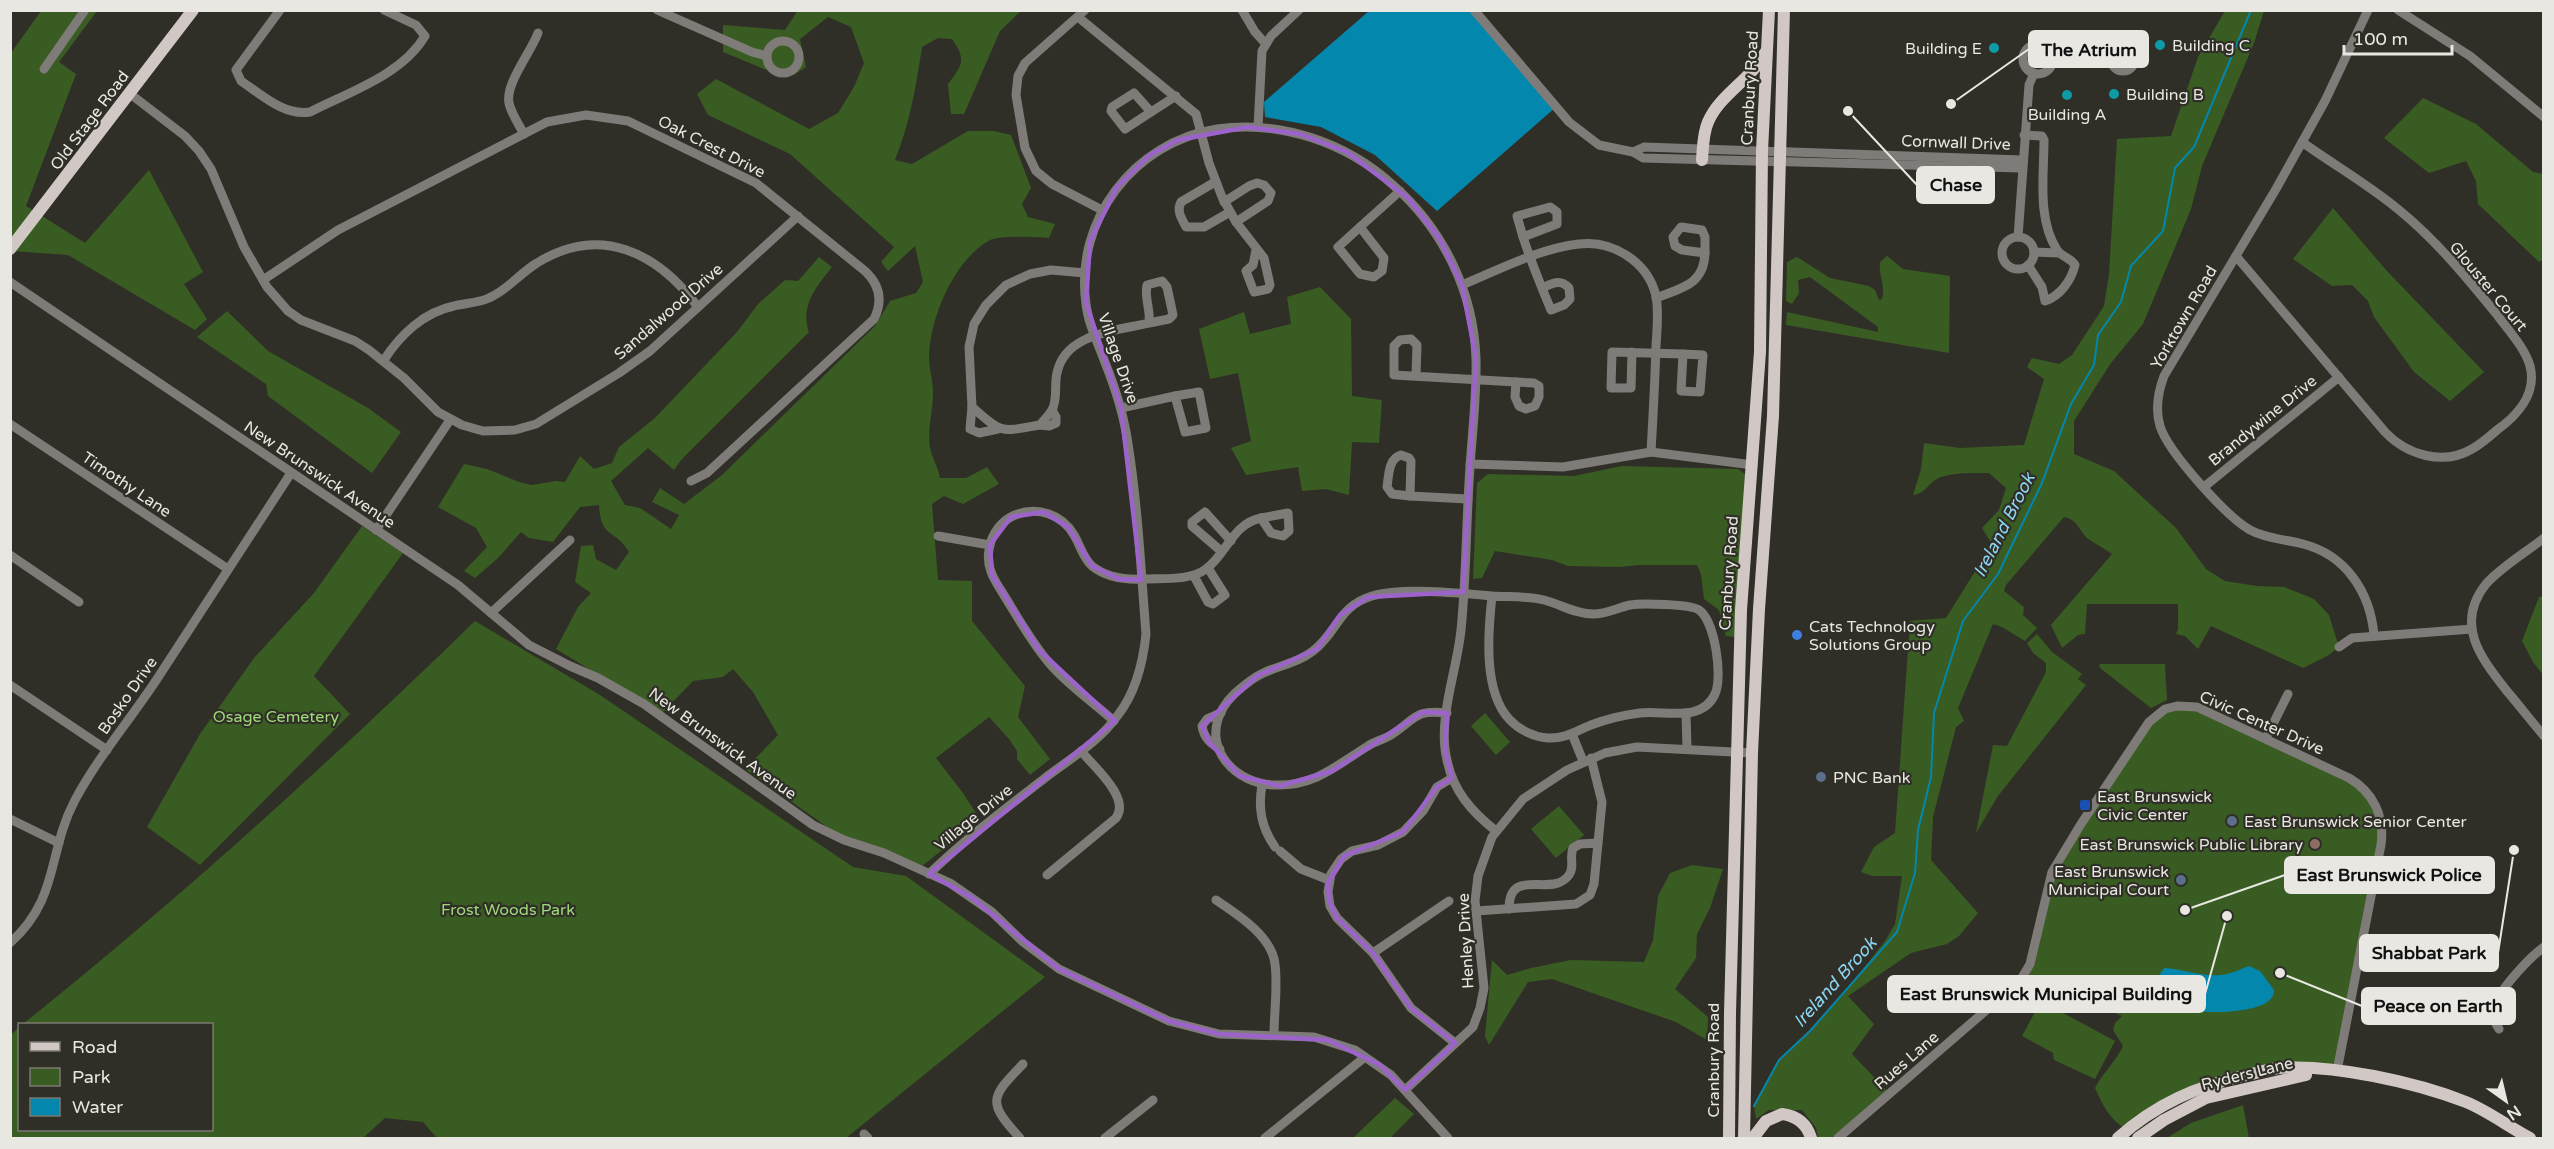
<svg xmlns="http://www.w3.org/2000/svg" width="2554" height="1149" viewBox="0 0 2554 1149" font-family="'Varela Round',sans-serif">
<style>
.green{fill:#395c22}
.water{fill:#0487ac}
.lines{fill:none;stroke-linecap:round;stroke-linejoin:round}
.stream{stroke:#0487ac;stroke-width:2}
.minor{stroke:#7f7b79;stroke-width:9}
.major{stroke:#d1c7c4;stroke-width:12}
.marked{fill:none;stroke:#9c64ca;stroke-width:4.5;stroke-linejoin:round}
.culture-dot{fill:#0f9aa8;stroke:#302f27;stroke-width:2}
.shop-dot{fill:#3f7fe0;stroke:#302f27;stroke-width:2}
.service-dot{fill:#5c6f8a;stroke:#302f27;stroke-width:2}
.transit-dot{fill:#1a4fb4;stroke:#302f27;stroke-width:2}
.education-dot{fill:#8d6e63;stroke:#302f27;stroke-width:2}
.labels{text-anchor:middle;stroke-width:4.5;stroke-linejoin:round;paint-order:stroke}
.poi-label{font-size:16px;fill:#e8e7e2;stroke:#302f27;text-anchor:start}
.street-label{font-size:16px;fill:#e8e7e2;stroke:#302f27}
.park-label{font-size:16px;fill:#9ed97a;stroke:#302f27}
.water-label{font-size:18px;font-style:italic;fill:#8cd5f3;stroke:#302f27}
.leader{fill:none;stroke:#e8e7e2;stroke-width:2}
.callout-dot{fill:#e8e7e2;stroke:#302f27;stroke-width:2}
.callout{fill:#e8e7e2;stroke:#e8e7e2;stroke-width:2}
.callout-label{font-size:18px;text-anchor:middle;font-weight:bold;fill:#111}
</style>
<rect width="100%" height="100%" fill="#302f27"/>
<g class="green">
<path d="M798,10L1021,11L1000,31L964,114H951L948,84C962,65 967,60 952,39L938,38L922,47C916,86 910,123 895,160L912,164L968,131H994L1011,135L1031,188L1022,204L1028,217L1055,224L1049,238C1037,237 999,235 990,240C954,260 930,317 929,357C929,369 933,381 933,393C933,412 927,430 930,448C932,458 938,467 940,478H966L987,467L999,484L963,504L944,496L932,504L938,580L972,581V621L1025,686L1018,717L1050,759L1030,775L1017,759V751L1009,739L989,717L936,758L963,793L976,813L962,834L921,867L833,831L745,769L778,735L753,692L733,669L723,677L693,681L662,713L556,649L578,607L591,593L575,582L581,546L593,545L596,559L616,570L629,552C615,528 601,540 599,505L580,507L553,542L529,538L521,532L497,559L475,578L464,571L487,547L476,528L438,507L464,464L487,469L519,482L532,485L556,481L565,482L580,456L594,469L612,463L619,447L655,418L737,332L758,304L785,280L798,281L819,257L832,267C816,287 800,306 809,332L681,460L674,470L648,448L611,481L625,505L640,508L671,529L679,515L652,502L660,488L684,504L722,475L875,326L890,301L916,293L923,282L915,246L888,271L881,262L894,247L790,154L708,115L697,94L716,79L809,129L838,113L854,87L864,63L851,27L828,17L800,39L806,67L794,75L764,69L723,52V25L785,30Z"/>
<path d="M41,11H97L59,62L76,74L26,206L85,243L149,170L203,272L184,284L207,319L195,330L68,255L11,251V53Z"/>
<path d="M2225,11H2264L2254,43L2202,166L2191,209L2143,324L2111,363L2074,421V454L2114,471L2176,528L2206,569L2225,581L2257,586L2284,587L2314,599L2329,615L2339,647L2329,655L2303,668L2211,626L2198,649L2185,636L2176,634L2178,629V604H2087L2085,634L2078,635L2062,648L2051,625L2112,554C2104,548 2093,543 2086,537C2079,529 2076,519 2064,517L2006,585L2004,591L2024,607L2023,615L2037,628L2025,641L2002,627L1993,624L1958,708L1964,721L1956,727L1933,817L1931,860L1978,913L1959,936L1947,944L1911,953L1848,996L1874,1024L1852,1054L1890,1094L1838,1138H1818L1816,1128L1802,1110H1769L1756,1119L1754,1106L1779,1060L1810,1031L1841,997L1885,941L1895,924L1902,876H1872L1861,872L1874,847L1895,833L1910,621L1946,618L1992,544L1982,528L1999,510L2006,488L1989,473C1973,473 1956,472 1941,477C1929,481 1926,494 1913,495L1921,469L1924,443L1960,448L2024,445L2044,379L2027,367L2032,358L2059,364L2072,355L2104,306L2109,274L2117,139L2171,136L2198,57Z"/>
<path d="M2423,98L2476,124L2533,172L2543,174V260L2539,262L2478,204L2476,181L2466,161L2429,173L2384,138Z"/>
<path d="M2333,208L2386,270L2484,372L2450,401L2414,372L2374,317L2368,301L2352,285L2332,286L2293,259Z"/>
<path d="M1887,256L1903,269L1950,276L1949,353L1786,325L1787,312L1878,332V327L1810,277L1798,280L1799,293L1792,304L1786,301L1787,262L1797,257L1830,278L1869,286L1875,290L1879,300L1882,299C1886,285 1878,275 1880,262Z"/>
<path d="M1320,287L1351,319L1352,396L1382,400L1379,443L1352,442L1349,495L1326,489L1302,491L1298,467L1246,475L1231,448L1251,441L1238,373L1210,379L1199,329L1244,312L1250,334L1291,324L1287,297Z"/>
<path d="M227,311L268,351L368,408L401,432L372,473L268,396L266,384L197,337Z"/>
<path d="M1622,466L1738,469L1745,474L1748,482L1735,637L1726,636L1719,610L1704,599L1701,574L1697,565H1639L1620,567L1568,566L1552,560L1495,551L1482,578L1473,579L1477,483L1488,474L1574,476Z"/>
<path d="M362,526L403,553L314,676L350,714L200,865L147,827L200,734L254,658L314,593Z"/>
<path d="M2543,596V675L2533,662L2522,641L2539,597Z"/>
<path d="M475,621L600,695L853,867L906,876L1045,977L846,1138H437L423,1122L385,1118L363,1138H11V1035L19,1027L20,1130H212V1024H23C180,898 330,762 475,621Z"/>
<path d="M2037,634L2052,652L2082,674L2078,679L2086,685L1998,796L1976,833L1993,745L2007,746L2046,672V663L2033,653L2027,643Z"/>
<path d="M2099,664H2165L2167,700L2151,708L2100,668Z"/>
<path d="M2187,706L2359,785L2382,823L2337,1071L2278,1068L2187,1092L2127,1130C2110,1120 2103,1106 2095,1088C2103,1072 2115,1063 2123,1046L2113,1030L2115,1023L2122,1016L2026,973L2052,872L2158,714Z"/>
<path d="M1485,713L1510,742L1496,755L1471,726Z"/>
<path d="M1559,806L1584,835L1556,858L1531,829Z"/>
<path d="M1692,865L1723,869L1710,908L1697,934L1696,958L1675,989L1708,1017L1707,1040L1676,1022L1552,979L1528,982L1489,1045L1485,1036L1492,960L1507,975L1531,968L1571,960L1644,962L1653,940L1658,896L1670,873Z"/>
<path d="M2041,1001L2115,1041L2095,1079L2054,1060L2053,1053L2022,1036Z"/>
<path d="M1395,1098L1414,1114L1390,1138H1353Z"/>
<path d="M2243,1105L2249,1138H2167L2191,1123Z"/>
</g>
<g class="water">
<path d="M1474,10L1556,107L1437,211L1375,155L1321,127L1265,117L1264,102L1369,11Z"/>
<path d="M2249,966L2260,971L2274,990C2276,1021 2163,1015 2154,998C2149,988 2159,976 2164,968C2183,969 2202,977 2221,975C2232,974 2240,969 2249,966Z"/>
</g>
<g class="lines">
<path class="stream" d="M1754,1106L1779,1060L1810,1031L1897,932L1915,873L1918,830L1931,777L1934,713L1963,621L1998,574L2042,483L2071,404L2094,365L2098,335L2121,302L2131,266L2163,231L2175,168L2194,147L2251,10"/>
<g class="minor">
<path d="M280,10L236,70L241,81C262,95 284,116 310,112C349,92 402,75 425,36L416,25L384,10"/>
<path d="M657,10L752,52L767,56"/>
<path d="M1085,10L1025,63L1018,76L1016,95L1025,148L1036,171L1052,184L1102,210"/>
<path d="M1242,10L1255,32L1266,44"/>
<path d="M1474,10L1569,122L1599,145L1633,152L1643,158L2021,168"/>
<path d="M2368,10L2325,101L2276,189L2164,376C2158,392 2155,409 2160,426C2168,452 2226,516 2250,530C2267,539 2284,539 2303,544C2346,555 2370,592 2374,635"/>
<path d="M2398,10L2470,56L2544,117"/>
<path d="M1078,17L1196,114L1209,163L1222,197L1236,222L1264,258L1270,285L1268,289L1254,292L1246,271L1253,265L1256,250"/>
<circle cx="783" cy="57" r="16"/>
<circle cx="2038" cy="59" r="15"/>
<circle cx="2123" cy="59" r="12"/>
<path d="M2053,58L2093,62L2111,59"/>
<path d="M44,69L85,10"/>
<path d="M129,93L185,136L199,151L211,169L244,247L267,287L288,311L301,320L355,341L369,350L404,378L438,412L462,425L483,431L515,430L536,424L619,373L650,351L798,216"/>
<path d="M1134,93L1151,112L1125,129L1111,111L1112,107Z"/>
<path d="M1151,112L1176,96"/>
<path d="M1258,127L1262,51L1271,36L1299,10"/>
<path d="M524,134C519,125 511,113 509,103C505,84 531,52 538,33"/>
<path d="M2024,135L2042,136L2044,140C2044,175 2037,219 2057,250C2062,257 2071,258 2075,265C2071,281 2060,296 2045,301L2042,287L2028,265"/>
<path d="M1633,152L1644,147L2022,160"/>
<path d="M1215,182L1181,202C1176,211 1182,219 1186,227H1204L1230,212"/>
<path d="M1224,202L1249,186L1257,183L1264,185L1271,193L1268,201L1236,222"/>
<path d="M1550,207L1557,212V224L1523,237L1517,216Z"/>
<path d="M1360,227L1384,258L1382,271L1374,277L1360,274L1338,247Z"/>
<path d="M1360,227L1400,191"/>
<path d="M1681,227L1702,230L1705,237V253L1682,250L1675,246L1673,237Z"/>
<circle cx="2018" cy="253" r="16"/>
<path d="M1523,237C1531,262 1541,286 1551,310L1564,305L1570,299L1569,288C1560,278 1552,284 1542,288"/>
<path d="M2018,237L2029,85L2034,73"/>
<path d="M2034,252L2058,253"/>
<path d="M2236,256L2385,432C2407,455 2443,466 2472,449C2481,444 2489,437 2497,430C2518,415 2537,393 2530,366C2525,348 2509,331 2498,316C2468,279 2436,240 2399,210C2369,185 2334,165 2302,142"/>
<path d="M263,280L338,230L547,122L586,115L628,121L756,183L865,271C880,285 883,301 874,319L707,473L691,481"/>
<path d="M1162,281L1167,287L1173,315L1169,319L1149,323C1151,310 1144,298 1147,285Z"/>
<path d="M10,282L458,585L529,645L570,666L598,678L644,704L813,825L844,840L884,853L950,883L992,912L1023,942L1059,969L1169,1021L1219,1034L1314,1037L1355,1050L1391,1075L1448,1138"/>
<path d="M1462,285C1498,270 1541,248 1579,244C1613,240 1648,262 1656,296C1659,312 1657,330 1656,346C1655,382 1653,417 1651,452"/>
<path d="M1656,298C1681,288 1704,285 1705,253"/>
<path d="M1632,352L1631,388H1611L1612,352L1683,354"/>
<path d="M1683,354L1703,355L1700,392L1681,391Z"/>
<path d="M384,360C400,335 424,312 454,306C466,303 478,303 489,298C508,290 520,273 537,263C600,224 657,252 698,307"/>
<path d="M1416,376L1417,345L1411,339L1400,340L1394,346V375L1516,382"/>
<path d="M1516,382L1534,383L1539,386V397L1535,406L1526,409L1519,406L1515,397Z"/>
<path d="M1199,392L1206,428L1185,432L1175,396Z"/>
<path d="M972,407C1003,434 1000,432 1040,425C1044,420 1049,415 1052,410C1058,399 1054,385 1057,373C1065,333 1116,331 1149,323"/>
<path d="M1121,408L1175,396"/>
<path d="M10,424L228,569"/>
<path d="M1040,425L1049,426L1056,423V417L1052,410"/>
<path d="M998,429L979,433L970,429L972,407L969,347L974,324L986,305L1006,285L1030,274L1051,270L1085,273"/>
<path d="M1401,455L1409,458L1411,461L1410,496L1392,494L1387,487C1389,475 1388,459 1401,455Z"/>
<path d="M1470,464L1563,467L1651,452L1753,465"/>
<path d="M2204,487L2339,377"/>
<path d="M1410,496L1468,499"/>
<path d="M1288,513L1289,531L1283,536L1271,533L1261,518Z"/>
<path d="M376,530L450,420"/>
<path d="M938,536L990,545"/>
<path d="M2544,538C2525,553 2501,567 2486,584C2454,624 2481,658 2506,690C2519,705 2531,721 2544,736"/>
<path d="M1221,551L1192,526V522L1205,512L1231,541"/>
<path d="M10,555L79,602"/>
<path d="M1194,576L1208,602L1213,604L1225,595L1208,568"/>
<path d="M491,613L570,540"/>
<path d="M2339,647L2352,638L2472,629"/>
<path d="M10,685L107,750"/>
<path d="M1447,713C1414,709 1416,719 1391,735C1383,740 1375,741 1368,746C1337,765 1315,786 1276,785C1236,785 1200,748 1223,708C1230,696 1240,689 1250,681C1269,666 1294,666 1313,651C1338,632 1338,606 1372,596C1402,587 1461,593 1493,596C1509,597 1528,596 1544,600C1560,604 1575,614 1593,614C1606,614 1617,608 1630,605C1640,603 1691,604 1699,610C1715,621 1723,677 1715,694C1702,723 1665,710 1640,713C1623,715 1607,719 1591,725C1576,731 1565,739 1548,738C1534,737 1519,730 1509,719C1483,691 1488,632 1492,596"/>
<path d="M1686,713L1687,748"/>
<path d="M1114,721C1093,702 1068,685 1050,664C1031,642 1017,616 1002,592C993,578 986,566 989,550C991,534 1001,521 1015,515C1037,506 1062,514 1074,535C1080,545 1083,558 1092,566C1107,578 1126,580 1144,579C1163,578 1190,581 1206,569C1227,554 1232,524 1261,518"/>
<path d="M1572,734L1583,761"/>
<path d="M2266,738L2288,694"/>
<path d="M1220,749C1210,743 1204,738 1202,726L1207,719L1221,713"/>
<path d="M1452,778L1437,787L1423,811L1403,832L1378,845L1352,851L1341,859L1331,874L1328,892L1330,906L1337,918L1373,953L1411,1008L1455,1043"/>
<path d="M1262,785C1258,808 1261,827 1275,847"/>
<path d="M10,819L59,843"/>
<path d="M1280,851L1301,869L1329,880"/>
<path d="M929,874C965,839 1005,809 1045,778C1070,759 1100,741 1118,715C1136,692 1143,663 1146,634C1141,571 1138,507 1128,444C1124,415 1115,387 1104,360C1097,341 1088,323 1086,304C1074,220 1134,142 1217,129C1280,120 1346,142 1393,185C1443,229 1474,292 1476,359C1477,400 1471,442 1469,483C1466,532 1466,581 1461,630C1457,671 1437,720 1447,760C1453,791 1472,812 1496,831"/>
<path d="M1047,875L1116,818C1131,798 1094,767 1081,751"/>
<path d="M1216,900C1237,914 1272,936 1275,964C1278,987 1274,1012 1274,1035"/>
<path d="M1509,909C1509,865 1552,899 1569,875C1575,867 1569,858 1573,848L1580,844L1598,843"/>
<path d="M1476,911L1576,904L1590,895L1594,884L1602,802L1591,758"/>
<path d="M10,943C60,898 47,853 75,800C98,757 130,720 157,679C202,611 246,541 291,473"/>
<path d="M1373,953L1449,901"/>
<path d="M2499,1029C2493,1021 2492,1011 2496,1002C2503,986 2530,957 2544,947"/>
<path d="M1405,1090L1473,1027L1480,1008L1484,988L1475,901L1478,876L1492,837L1523,799L1567,770L1605,753L1637,747L1752,753"/>
<path d="M864,1134L868,1138"/>
<path d="M1020,1138C987,1102 990,1098 1023,1064"/>
<path d="M1105,1138L1153,1100"/>
<path d="M1265,1138L1365,1057"/>
<path d="M1838,1138L2020,981L2030,964L2052,872L2081,824L2149,722L2165,709L2177,706L2197,707L2349,778C2373,792 2385,816 2381,845L2337,1071"/>
</g>
<g class="major">
<path d="M1702,160C1703,147 1703,133 1708,122C1720,94 1751,80 1765,53"/>
<path d="M10,249L193,10"/>
<path d="M1729,1138L1730,1013L1741,610L1760,352L1762,151L1769,10"/>
<path d="M1744,1138L1752,753L1759,609L1773,416L1784,10"/>
<path d="M1753,1138L1766,1121L1782,1114C1797,1116 1807,1124 1811,1138"/>
<path d="M2118,1138C2156,1104 2197,1086 2247,1075C2257,1073 2268,1069 2279,1068C2333,1064 2415,1082 2466,1102C2488,1111 2509,1127 2530,1138"/>
<path d="M2138,1138L2164,1120L2206,1098L2306,1075"/>
</g>
</g>
<path class="marked" d="M1248,127L1300,134L1347,152L1408,198L1439,238L1462,285L1476,358L1463,592L1368,597L1340,615L1317,649L1257,676L1202,726L1209,742L1240,776L1280,786L1332,771L1423,712L1447,713L1445,750L1452,778L1437,787L1403,832L1344,856L1328,883L1329,901L1337,918L1373,953L1411,1008L1455,1043L1405,1090L1380,1065L1328,1040L1219,1034L1169,1021L1059,969L971,897L929,874L1115,721L1039,650L992,575L990,545L1011,517L1044,512L1068,527L1092,566L1119,579L1141,580L1121,408L1086,303L1090,241L1117,187L1150,155L1178,140Z"/>
<g class="culture-dot">
<circle cx="2160" cy="45" r="6"/>
<circle cx="1994" cy="48" r="6"/>
<circle cx="2114" cy="94" r="6"/>
<circle cx="2067" cy="95" r="6"/>
</g>
<circle class="shop-dot" cx="1797" cy="635" r="6"/>
<g class="service-dot">
<circle cx="1821" cy="777" r="6"/>
<circle cx="2232" cy="821" r="6"/>
<circle cx="2181" cy="880" r="6"/>
</g>
<rect class="transit-dot" x="2079" y="799" width="12" height="12" rx="3"/>
<circle class="education-dot" cx="2315" cy="844" r="6"/>
<g class="labels">
<g class="poi-label">
<text x="2172" y="51">Building C</text>
<text x="1982" y="54" text-anchor="end">Building E</text>
<text x="2126" y="100">Building B</text>
<text x="2067" y="120" text-anchor="middle">Building A</text>
<text x="1809" y="632">Cats Technology<tspan x="1809" dy="18">Solutions Group</tspan></text>
<text x="1833" y="783">PNC Bank</text>
<text x="2097" y="802">East Brunswick<tspan x="2097" dy="18">Civic Center</tspan></text>
<text x="2244" y="827">East Brunswick Senior Center</text>
<text x="2303" y="850" text-anchor="end">East Brunswick Public Library</text>
<text x="2169" y="877" text-anchor="end">East Brunswick<tspan x="2169" dy="18">Municipal Court</tspan></text>
</g>
<g class="street-label">
<text transform="translate(1749 88) rotate(-87)" y="6">Cranbury Road</text>
<text transform="translate(89 120) rotate(-53)" y="6">Old Stage Road</text>
<text transform="translate(1956 142) rotate(2)" y="6">Cornwall Drive</text>
<text transform="translate(712 146) rotate(27)" y="6">Oak Crest Drive</text>
<text transform="translate(2489 286) rotate(50)" y="6">Glouster Court</text>
<text transform="translate(668 311) rotate(-41)" y="6">Sandalwood Drive</text>
<text transform="translate(2183 317) rotate(-60)" y="6">Yorktown Road</text>
<text transform="translate(1119 358) rotate(71)" y="6">Village Drive</text>
<text transform="translate(2262 420) rotate(-39)" y="6">Brandywine Drive</text>
<text transform="translate(320 474) rotate(34)" y="6">New Brunswick Avenue</text>
<text transform="translate(127 484) rotate(34)" y="6">Timothy Lane</text>
<text transform="translate(1728 573) rotate(-86)" y="6">Cranbury Road</text>
<text transform="translate(127 695) rotate(-55)" y="6">Bosko Drive</text>
<text transform="translate(2262 722) rotate(24)" y="6">Civic Center Drive</text>
<text transform="translate(723 743) rotate(36)" y="6">New Brunswick Avenue</text>
<text transform="translate(973 817) rotate(-39)" y="6">Village Drive</text>
<text transform="translate(1465 941) rotate(-93)" y="6">Henley Drive</text>
<text transform="translate(1713 1060) rotate(-90)" y="6">Cranbury Road</text>
<text transform="translate(1906 1060) rotate(-41)" y="6">Rues Lane</text>
<text transform="translate(2247 1073) rotate(-14)" y="6">Ryders Lane</text>
</g>
<g class="park-label">
<text x="276" y="722">Osage Cemetery</text>
<text x="508" y="915">Frost Woods Park</text>
</g>
<g class="water-label">
<text transform="translate(2004 525) rotate(-63)" y="6">Ireland Brook</text>
<text transform="translate(1835 982) rotate(-48)" y="6">Ireland Brook</text>
</g>
</g>
<path class="leader" d="M1951 104L2029 49M1848 111L1917 185M2185 910L2285 875M2514 850L2498 953M2227 916L2205 994M2280 973L2362 1006"/>
<g class="callout-dot">
<circle cx="1951" cy="104" r="6"/>
<circle cx="1848" cy="111" r="6"/>
<circle cx="2185" cy="910" r="6"/>
<circle cx="2514" cy="850" r="6"/>
<circle cx="2227" cy="916" r="6"/>
<circle cx="2280" cy="973" r="6"/>
</g>
<g class="callout">
<rect x="2029" y="31" width="119" height="36" rx="6"/>
<rect x="1917" y="167" width="77" height="36" rx="6"/>
<rect x="2285" y="857" width="209" height="36" rx="6"/>
<rect x="2360" y="935" width="138" height="36" rx="6"/>
<rect x="1888" y="976" width="317" height="36" rx="6"/>
<rect x="2362" y="988" width="153" height="36" rx="6"/>
</g>
<g class="callout-label">
<text x="2089" y="56">The Atrium</text>
<text x="1956" y="191">Chase</text>
<text x="2389" y="881">East Brunswick Police</text>
<text x="2429" y="959">Shabbat Park</text>
<text x="2046" y="1000">East Brunswick Municipal Building</text>
<text x="2438" y="1012">Peace on Earth</text>
</g>
<rect width="2554" height="1149" fill="none" stroke="#e8e7e2" stroke-width="24"/>
<rect x="18" y="1023" width="195" height="108" fill="#302f27" stroke="#7a7972" stroke-width="1.5"/>
<rect x="30" y="1042" width="30" height="9" fill="#d1c7c4" stroke="#7a7972" stroke-width="1.5"/>
<text x="72" y="1053" font-size="18" fill="#e8e7e2">Road</text>
<rect x="30" y="1068" width="30" height="18" fill="#395c22" stroke="#7a7972" stroke-width="1.5"/>
<text x="72" y="1083" font-size="18" fill="#e8e7e2">Park</text>
<rect x="30" y="1098" width="30" height="18" fill="#0487ac" stroke="#7a7972" stroke-width="1.5"/>
<text x="72" y="1113" font-size="18" fill="#e8e7e2">Water</text>
<g transform="translate(2506 1101) rotate(146)" stroke="#302f27" stroke-width="4.5" paint-order="stroke">
<path d="M0-4.5L10 22L0 15L-10 22Z" fill="#e8e7e2"/>
<text y="-9" font-size="16" font-weight="bold" text-anchor="middle" fill="#e8e7e2">N</text>
</g>
<path d="M2344 45v9h108v-9" fill="none" stroke="#e8e7e2" stroke-width="3"/>
<text x="2353" y="45" font-size="18" fill="#e8e7e2" stroke="#302f27" stroke-width="4.5" paint-order="stroke">100 m</text>
</svg>
